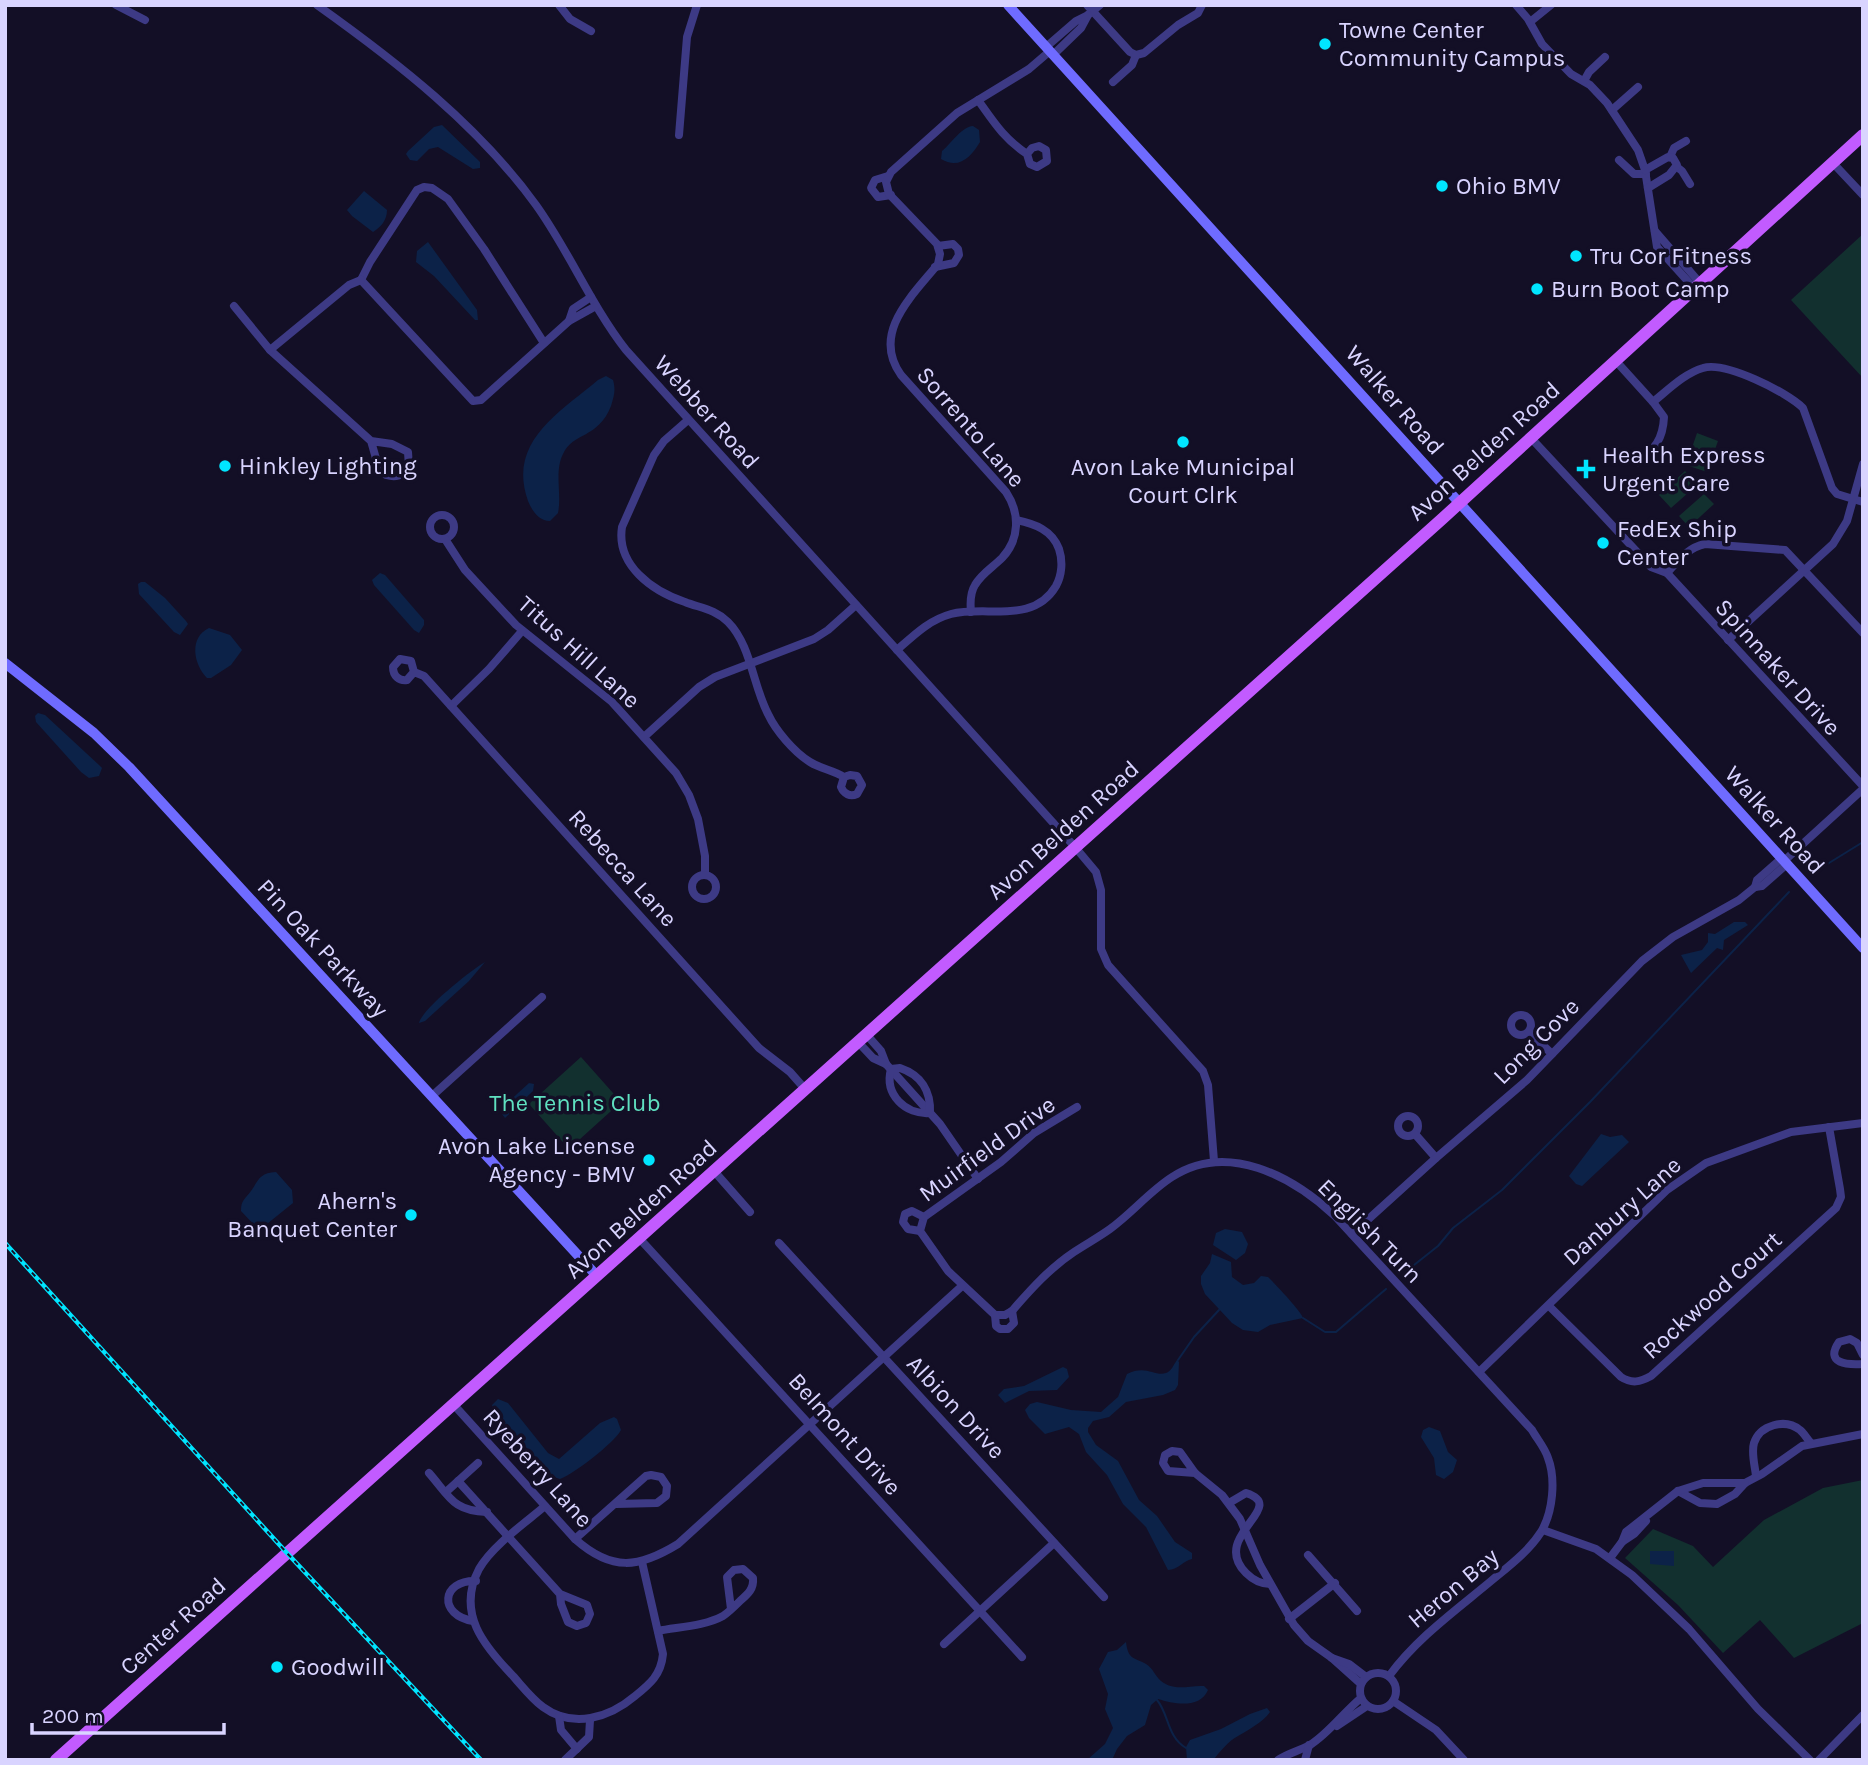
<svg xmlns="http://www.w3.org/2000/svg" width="1868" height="1765" viewBox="0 0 1868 1765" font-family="Karla,sans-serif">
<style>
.green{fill:#12302f}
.water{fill:#0c2248}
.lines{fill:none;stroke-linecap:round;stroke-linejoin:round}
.stream{stroke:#0c2248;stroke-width:2}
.street{stroke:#3d3a85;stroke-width:8}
.secondary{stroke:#6f6bff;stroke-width:10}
.primary{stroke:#c25bff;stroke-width:12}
.rail-casing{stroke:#00e5ff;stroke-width:4.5}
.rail{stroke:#130f26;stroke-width:2;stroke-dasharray:5;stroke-linecap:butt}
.poi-dot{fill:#00e5ff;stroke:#130f26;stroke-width:2.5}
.labels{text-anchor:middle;stroke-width:7;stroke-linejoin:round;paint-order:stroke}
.poi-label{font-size:24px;fill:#d9d4ff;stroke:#130f26;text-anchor:start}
.street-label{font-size:24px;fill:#d9d4ff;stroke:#130f26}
.park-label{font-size:24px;fill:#5fe0c0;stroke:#130f26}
</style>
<rect width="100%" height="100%" fill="#130f26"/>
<g class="green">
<path d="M1863,234V378L1791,300Z"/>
<path d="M1697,433L1718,441L1707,472L1686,465Z"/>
<path d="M1685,471L1697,485L1671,508L1659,495Z"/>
<path d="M1704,494L1714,504L1689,527L1679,516Z"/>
<path d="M581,1057L621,1102L569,1149L529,1104Z"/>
<path d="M1863,1480V1623L1794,1658L1760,1620L1723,1653L1678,1605L1625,1558L1653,1529L1693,1546L1713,1567L1764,1520L1823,1488Z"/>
</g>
<g class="water">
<path d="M442,125L480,162V168L473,169L438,147L429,149L417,161L410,160L406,154L408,151L434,127Z"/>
<path d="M973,126L979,130L980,142C971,157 959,170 941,159L942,151C952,143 961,127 973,126Z"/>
<path d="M364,191L387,210C387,220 381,227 373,232L352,216L347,210Z"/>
<path d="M428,242L477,310L478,320H475L434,276L416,262L417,251Z"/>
<path d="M606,376L613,380C616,390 614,396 611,406C598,439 573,432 563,454C554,472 562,494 558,513L550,521C539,521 532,511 528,501C507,442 559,413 598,380Z"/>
<path d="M380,573L385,575L424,620V625L419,633L414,630L374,585L372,580Z"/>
<path d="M141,582H145L165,598L186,621L188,624L180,635L174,632L139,594L138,584Z"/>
<path d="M209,628L230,635L242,650L231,665L211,678H207C193,664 189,637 209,628Z"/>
<path d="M38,713L45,715L99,765L102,768L99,776L89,778L81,772L36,722L35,716Z"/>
<path d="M1734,922H1745L1748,925L1724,940L1723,950L1717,948L1691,973L1681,955L1702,950L1708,942V933L1715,934Z"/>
<path d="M485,962L469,981L425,1021L419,1023C422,1009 471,970 485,962Z"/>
<path d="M529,1083L534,1084L533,1091L505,1118L502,1114L504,1106Z"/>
<path d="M1601,1134L1610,1137L1622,1135L1629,1142L1582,1186L1576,1184L1569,1176Z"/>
<path d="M276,1172L292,1190L293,1203L262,1228L256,1227L241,1211C241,1200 245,1199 251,1191C259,1179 260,1173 276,1172Z"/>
<path d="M1225,1229L1242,1232L1248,1244L1245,1253L1236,1260L1213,1245L1216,1233Z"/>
<path d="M1212,1254L1231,1262L1232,1277L1243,1285L1254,1283L1261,1276L1268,1277C1275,1284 1301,1311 1303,1318L1270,1325L1258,1332L1243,1330L1232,1323L1205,1294L1201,1284V1276L1210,1263Z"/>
<path d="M1177,1360L1179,1362L1178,1385L1175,1390L1163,1395L1126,1402L1109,1417L1093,1421L1088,1428V1432L1096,1445L1118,1461L1139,1500L1157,1516L1175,1542L1192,1553V1559C1183,1561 1178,1570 1168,1570L1146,1527L1123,1504L1107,1475L1086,1452L1079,1434L1069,1427L1045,1434L1029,1418L1025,1410L1030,1404L1037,1402L1071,1410L1101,1412L1118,1397L1127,1374C1146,1364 1155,1377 1166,1373C1171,1372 1174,1364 1177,1360Z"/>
<path d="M1063,1367L1067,1369L1069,1377L1057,1390L1029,1391L1005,1403L998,1395L1004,1389L1024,1386Z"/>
<path d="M498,1399L508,1403L548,1453L559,1459L600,1423L614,1417L617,1419L621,1430C614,1443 574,1474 560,1479L554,1477L495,1414L492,1405Z"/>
<path d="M1429,1427L1440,1431L1448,1452L1457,1460L1453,1472L1444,1479L1436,1475L1434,1458L1421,1437L1423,1430Z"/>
<path d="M1650,1551H1674V1566L1650,1564Z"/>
<path d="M1126,1642C1128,1660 1134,1657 1146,1664C1153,1668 1155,1676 1161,1681C1175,1692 1189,1685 1204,1686L1208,1690C1200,1709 1174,1704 1158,1699L1151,1705L1145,1725L1127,1736L1117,1749L1112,1760H1087L1105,1744L1113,1728L1105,1709L1108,1694L1099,1669L1108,1652L1117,1650Z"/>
<path d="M1267,1708L1270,1712C1263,1722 1248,1730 1238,1736C1228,1741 1220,1752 1213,1760H1187L1186,1747L1190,1740L1221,1729L1250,1714Z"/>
</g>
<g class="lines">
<g class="stream">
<path d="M1816,871L1863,842"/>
<path d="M1404,1273L1438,1246L1453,1228L1502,1190L1590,1102L1789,892"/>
<path d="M1303,1318L1325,1332H1336L1386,1289"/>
<path d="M1178,1360L1194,1337L1219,1310"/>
<path d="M1157,1700C1169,1714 1167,1737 1186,1748"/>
</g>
<g class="street">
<path d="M116,5L145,20"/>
<path d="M317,5C397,62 478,125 536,205C569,251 591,305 626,350L1075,847L1096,872L1101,890V949L1108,965L1203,1071L1208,1085L1214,1161"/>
<path d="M559,5L570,19L591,31"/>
<path d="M1087,5L1130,52L1136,55L1144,53L1178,25L1198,13L1202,5"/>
<path d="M1516,5L1528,19L1542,44L1571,74L1590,85L1607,103L1638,150L1645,170L1657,247L1694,288"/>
<path d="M1530,22L1551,5"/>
<path d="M1046,47L1076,21L1088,15L1100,5"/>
<path d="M1053,55L1081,28L1088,15"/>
<path d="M1584,81L1589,72L1605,57"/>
<path d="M1113,82L1132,65L1136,55"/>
<path d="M978,100C993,121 1004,139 1027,154L1030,164L1037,167L1047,161L1046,150L1039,146L1032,148L1027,154"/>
<path d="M1612,110L1638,87"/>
<path d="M679,135L687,37L697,5"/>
<path d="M1670,157L1674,148L1686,141"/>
<path d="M1619,160L1634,174H1646"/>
<path d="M1832,162L1863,195"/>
<path d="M1677,167L1682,171L1690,184"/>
<path d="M1645,170L1668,157L1673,158L1677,165L1669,175L1648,188"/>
<path d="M888,176L875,180L871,188L878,197L891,195"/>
<path d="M1655,231L1700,283"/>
<path d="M935,267L954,263L959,255L958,249L953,244L938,246"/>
<path d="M361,280L370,262L417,190L424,187L432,188L448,199L484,249L544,343"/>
<path d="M361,280L473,401L481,400L569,321"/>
<path d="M591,297L573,309L569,321L596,306"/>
<path d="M234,306L270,350L371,441L392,444L408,452L409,467C402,476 396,478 386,475L377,462L371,441"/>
<path d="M270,350L349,285L361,280"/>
<path d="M1615,360L1653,402L1664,417C1663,439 1655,449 1638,462"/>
<path d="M1653,402C1668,390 1685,373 1703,368C1725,361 1787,392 1803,408L1832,488L1837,494L1863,502"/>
<path d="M688,420L664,441L654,455L622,527C616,565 652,591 685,602C700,608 715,609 728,622C751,645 753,686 768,714C776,731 794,752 810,762C821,769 833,770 844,777L850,775L857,776L862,785L857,794C850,797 844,794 841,787L844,777"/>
<path d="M1530,437L1651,567L1667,573C1679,560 1687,548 1705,544L1785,550L1863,633"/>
<circle cx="442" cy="527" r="12"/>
<path d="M445,539L465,570L516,625L612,702L676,773L689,795L698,819L705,856V874"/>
<path d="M1667,573L1863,786"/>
<path d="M971,612C970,602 970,593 975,585C981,574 993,567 1002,558C1020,539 1020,513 1006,492L901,375C871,333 912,296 938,264L940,254L937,244L889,194L886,182L891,172L957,113L1029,69L1050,51"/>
<path d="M1728,640L1833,544L1847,521L1863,464"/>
<path d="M897,650C914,635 929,620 951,614C986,605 1033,625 1056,586C1062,575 1063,561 1059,549C1052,530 1035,524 1016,520"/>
<path d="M414,672L407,680C399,681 393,676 393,667L400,659L411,661L414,672L424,676L451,706L759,1048L790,1072L805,1089"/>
<path d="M451,706L489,669L522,631"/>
<path d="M644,737L699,687L715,677L814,639L828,630L856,605"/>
<path d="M1784,861L1863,789"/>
<circle cx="704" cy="887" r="12"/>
<path d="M1755,887L1757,880L1782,858"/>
<circle cx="1521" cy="1025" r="10"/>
<path d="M1529,1032L1552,1054"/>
<path d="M866,1034L881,1051L886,1064L940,1124L978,1179"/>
<path d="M858,1042L873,1058L886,1064"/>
<path d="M900,1068C921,1075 931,1091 930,1113C906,1115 884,1095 891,1069Z"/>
<path d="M432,1096L542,997"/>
<path d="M1077,1107L1034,1133L1001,1162L924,1217L920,1231L948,1271L995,1315H1005L1012,1311C1031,1289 1050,1268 1074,1252C1086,1244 1099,1237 1110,1229C1132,1213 1150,1191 1172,1177C1227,1141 1292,1176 1335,1216L1532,1430C1537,1439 1545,1448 1548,1458C1556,1479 1553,1512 1541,1532C1529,1551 1509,1566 1491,1581C1455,1611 1417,1638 1389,1676"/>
<circle cx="1408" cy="1126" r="10"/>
<path d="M1415,1134L1436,1158"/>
<path d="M714,1171L750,1212"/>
<path d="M920,1231L908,1229L903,1222L905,1214L912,1211L924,1217"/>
<path d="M1352,1234L1436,1158L1527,1080L1642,961L1673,937L1739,900L1755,887L1762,886L1787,864"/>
<path d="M639,1238L1022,1657"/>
<path d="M779,1243L1104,1597"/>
<path d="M1549,1306L1621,1377C1632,1384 1640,1382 1651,1376L1836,1208L1841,1197L1840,1189L1829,1127"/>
<path d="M995,1315L996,1326L1000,1329H1008L1014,1323L1012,1311"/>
<path d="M1863,1355L1857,1343L1850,1339L1839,1342C1824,1364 1848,1365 1863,1364"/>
<path d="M1479,1372L1667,1190L1706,1163L1791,1132L1863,1123"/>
<path d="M454,1405L575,1539C612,1572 639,1568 678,1544L962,1286"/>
<path d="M429,1473C450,1497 453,1511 487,1512"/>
<path d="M1195,1473L1168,1471L1163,1463L1165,1455L1172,1451L1180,1452L1195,1473L1222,1495L1240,1519L1260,1565L1294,1625L1308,1641L1332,1658L1361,1684"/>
<path d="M1756,1476C1755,1466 1751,1453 1754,1443C1760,1425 1785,1418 1800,1430C1804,1433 1807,1439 1811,1443"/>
<path d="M458,1481L560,1594L587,1605L590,1614L586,1623L577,1626L568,1622L561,1604L560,1594"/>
<path d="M1678,1491L1700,1503L1717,1504L1735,1494L1745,1483L1762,1474L1802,1446L1863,1434"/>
<path d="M446,1492L478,1463"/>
<path d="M1229,1503L1246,1493C1290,1507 1209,1536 1246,1573C1253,1580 1260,1584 1270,1584"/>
<path d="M545,1506C525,1523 492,1546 479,1569C456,1613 484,1646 513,1676C522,1686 532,1699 543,1707C573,1729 609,1718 635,1696C650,1684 661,1675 663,1654L642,1562"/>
<path d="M1543,1530L1596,1549L1632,1575L1689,1629L1758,1709L1810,1760"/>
<path d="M575,1539L646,1476L651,1475L661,1477L667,1486L666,1496L657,1503L616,1504"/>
<path d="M1622,1542L1634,1534L1646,1521"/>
<path d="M1308,1555L1357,1611"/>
<path d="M1610,1558L1622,1542L1626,1532L1678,1491L1703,1483H1745"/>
<path d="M1289,1619L1335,1583"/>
<path d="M473,1621C438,1615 441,1580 476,1581"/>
<path d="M658,1631C678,1627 705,1626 723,1616C729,1612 735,1606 740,1601C748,1594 754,1589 753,1578L743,1569L734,1570L727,1577L731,1609"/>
<path d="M944,1644L1054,1543"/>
<path d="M1332,1658L1349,1664L1366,1677"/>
<circle cx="1378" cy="1691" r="18"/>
<path d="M1393,1701L1436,1730L1464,1760"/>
<path d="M559,1716L561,1730L577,1749"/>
<path d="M1337,1726L1367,1706"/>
<path d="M565,1760L589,1737L590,1720"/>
<path d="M1278,1760C1288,1753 1299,1751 1310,1745C1329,1733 1343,1713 1361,1698"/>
<path d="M1305,1760L1309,1745"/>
<path d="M1819,1760L1863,1715"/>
</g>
<g class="secondary">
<path d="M1008,5L1863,948"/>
<path d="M5,663L94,733L129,767L597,1276"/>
</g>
<path class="primary" d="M56,1760L1442,519L1863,135"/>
<defs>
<path id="rail" d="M5,1243L286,1552L481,1760"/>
</defs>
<use href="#rail" class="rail-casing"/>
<use href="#rail" class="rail"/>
</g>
<g class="poi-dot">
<circle cx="1325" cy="44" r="7"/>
<circle cx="1442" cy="186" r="7"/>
<circle cx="1576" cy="256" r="7"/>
<circle cx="1537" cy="289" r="7"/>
<circle cx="1183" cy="442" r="7"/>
<circle cx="225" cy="466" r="7"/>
<path d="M1582.5 458.5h7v7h7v7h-7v7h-7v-7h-7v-7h7z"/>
<circle cx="1603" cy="543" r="7"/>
<circle cx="649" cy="1160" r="7"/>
<circle cx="411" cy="1215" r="7"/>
<circle cx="277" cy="1667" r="7"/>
</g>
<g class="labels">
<g class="poi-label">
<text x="1339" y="38">Towne Center<tspan x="1339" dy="28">Community Campus</tspan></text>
<text x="1456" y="194">Ohio BMV</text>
<text x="1590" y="264">Tru Cor Fitness</text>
<text x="1551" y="297">Burn Boot Camp</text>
<text x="1602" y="463">Health Express<tspan x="1602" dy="28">Urgent Care</tspan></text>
<text x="239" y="474">Hinkley Lighting</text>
<text x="1183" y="475" text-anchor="middle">Avon Lake Municipal<tspan x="1183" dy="28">Court Clrk</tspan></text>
<text x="1617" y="537">FedEx Ship<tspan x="1617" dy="28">Center</tspan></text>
<text x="635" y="1154" text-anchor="end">Avon Lake License<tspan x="635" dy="28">Agency - BMV</tspan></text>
<text x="397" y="1209" text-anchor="end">Ahern's<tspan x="397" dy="28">Banquet Center</tspan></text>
<text x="291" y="1675">Goodwill</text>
</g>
<g class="street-label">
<text transform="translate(1395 400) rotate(49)" y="8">Walker Road</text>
<text transform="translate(707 412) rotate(48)" y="8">Webber Road</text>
<text transform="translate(971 427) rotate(49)" y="8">Sorrento Lane</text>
<text transform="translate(1484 451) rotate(-42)" y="8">Avon Belden Road</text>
<text transform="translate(579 652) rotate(42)" y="8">Titus Hill Lane</text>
<text transform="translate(1778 667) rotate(48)" y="8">Spinnaker Drive</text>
<text transform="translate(1775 820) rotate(48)" y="8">Walker Road</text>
<text transform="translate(1063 830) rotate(-42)" y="8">Avon Belden Road</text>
<text transform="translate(623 868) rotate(48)" y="8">Rebecca Lane</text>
<text transform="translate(323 948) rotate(47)" y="8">Pin Oak Parkway</text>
<text transform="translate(1536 1041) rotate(-45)" y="8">Long Cove</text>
<text transform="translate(987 1149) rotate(-36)" y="8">Muirfield Drive</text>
<text transform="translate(641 1209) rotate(-42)" y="8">Avon Belden Road</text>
<text transform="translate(1622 1211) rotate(-42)" y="8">Danbury Lane</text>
<text transform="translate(1370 1231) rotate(45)" y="8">English Turn</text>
<text transform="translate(1712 1295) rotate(-42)" y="8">Rockwood Court</text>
<text transform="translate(956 1407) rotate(47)" y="8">Albion Drive</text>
<text transform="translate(845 1434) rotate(48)" y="8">Belmont Drive</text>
<text transform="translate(538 1468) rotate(48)" y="8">Ryeberry Lane</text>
<text transform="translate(1453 1588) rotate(-40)" y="8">Heron Bay</text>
<text transform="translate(173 1626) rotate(-42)" y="8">Center Road</text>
</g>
<g class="park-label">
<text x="575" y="1111">The Tennis Club</text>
</g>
</g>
<rect width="1868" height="1765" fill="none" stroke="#d9d4ff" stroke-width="14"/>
<path d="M32 1723v10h192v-10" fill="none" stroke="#d9d4ff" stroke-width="3.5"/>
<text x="42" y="1723" font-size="21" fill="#d9d4ff" stroke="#130f26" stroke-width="5" paint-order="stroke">200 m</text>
</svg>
